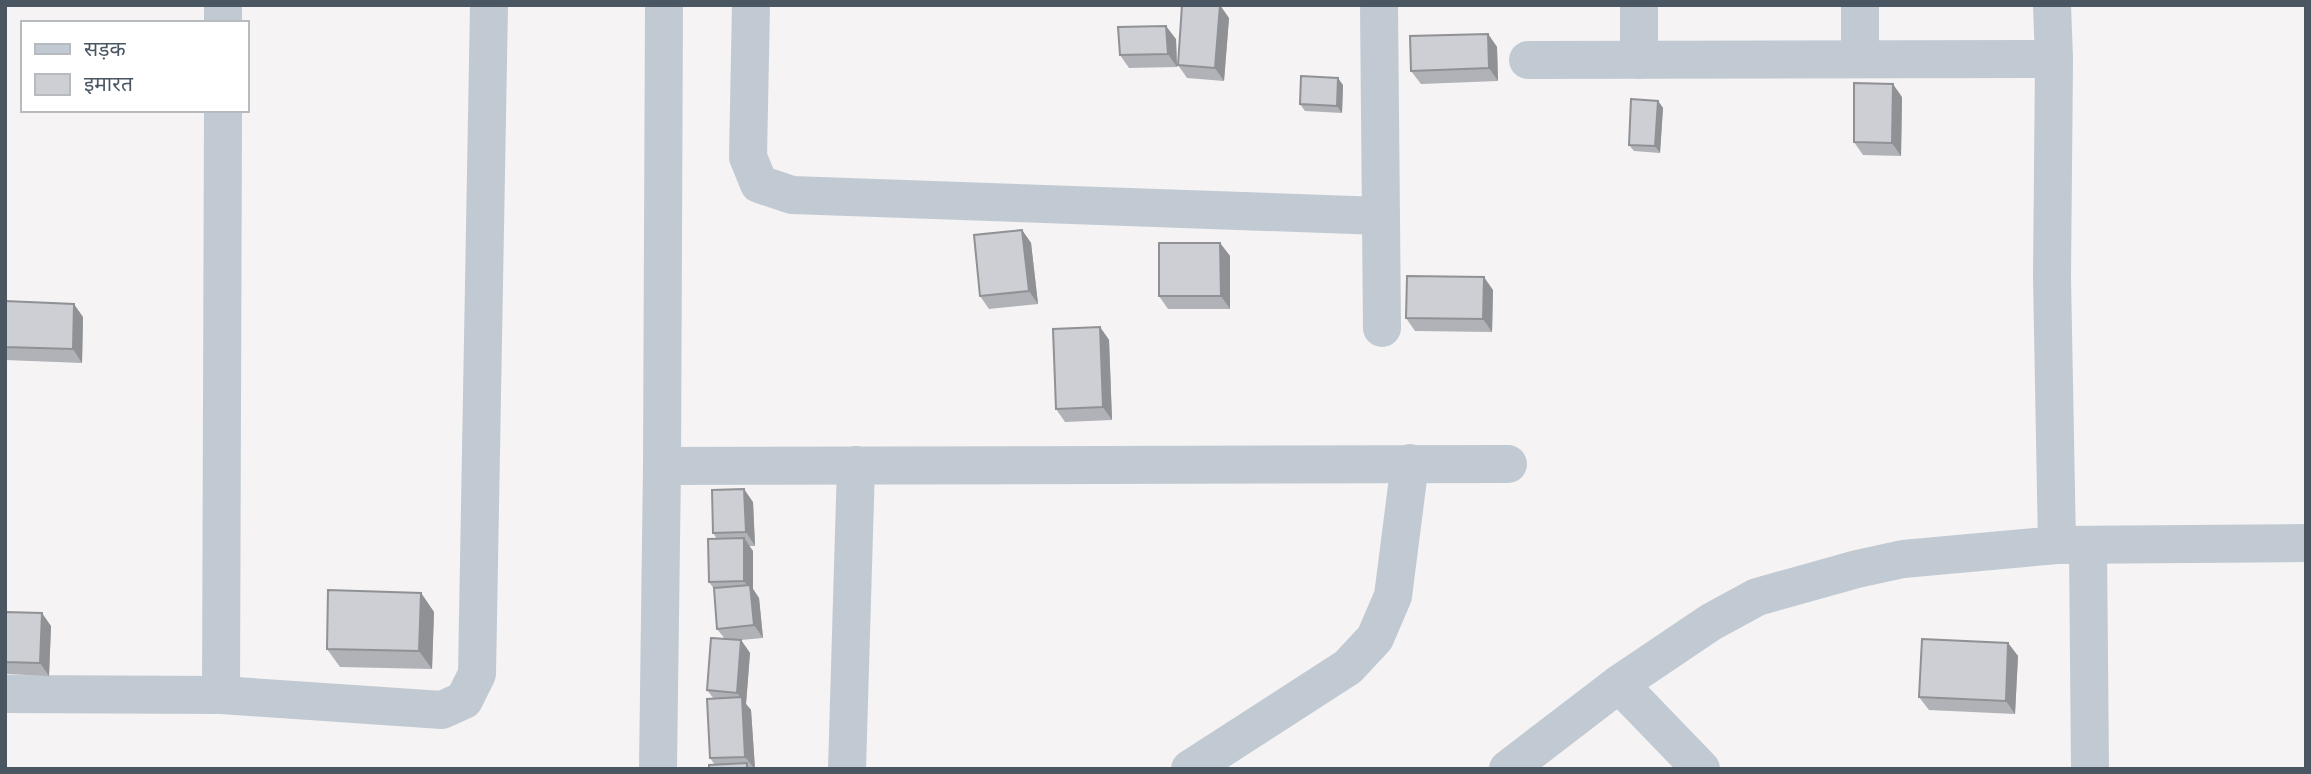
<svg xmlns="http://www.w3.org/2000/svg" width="2311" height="774" viewBox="0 0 2311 774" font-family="'Open Sans','Noto Sans Devanagari',sans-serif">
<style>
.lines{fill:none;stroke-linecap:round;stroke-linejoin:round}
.street{stroke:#c1cad2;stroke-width:38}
.wall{fill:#b0b2b7}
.shaded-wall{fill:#909195}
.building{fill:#cdcfd5;stroke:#909195;stroke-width:2}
</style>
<rect width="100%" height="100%" fill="#f5f3f3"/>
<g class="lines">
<g class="street">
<path d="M751,5L748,157L759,184L792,195L1381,216"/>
<path d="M1379,5L1382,328"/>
<path d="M2052,5L2054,59L2052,277L2057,545"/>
<path d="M223,23V5"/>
<path d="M1860,59V5"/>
<path d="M1528,60L2054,59"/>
<path d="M1639,60V5"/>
<path d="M662,466L1508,464"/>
<path d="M2088,546L2090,769"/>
<path d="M1619,684L1701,769"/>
<path d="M5,694L221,695L442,710L464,700L477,674L489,5"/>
<path d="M221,695L223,110"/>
<path d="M658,769L662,466L664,5"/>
<path d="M847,769L856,465"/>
<path d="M1190,769L1348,667L1375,638L1393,596L1410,463"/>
<path d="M1508,769L1619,684L1711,622L1757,597L1857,569L1903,559L2057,545L2306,543"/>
</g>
</g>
<g class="wall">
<path d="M1229,18L1224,81L1187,78L1178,65Z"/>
<path d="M1488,34L1497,47L1498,81L1421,84L1411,71Z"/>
<path d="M1176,39L1177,67L1129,68L1120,55Z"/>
<path d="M1343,85L1342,113L1305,111L1300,104Z"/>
<path d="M1902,97L1901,156L1863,155L1854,142Z"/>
<path d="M1658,101L1663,108L1660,153L1634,151L1629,145Z"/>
<path d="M1022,230L1031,243L1038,304L989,309L980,296Z"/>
<path d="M1220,243L1230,256V309H1168L1159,296Z"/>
<path d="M1493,290L1492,332L1415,331L1406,318Z"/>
<path d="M5,301L83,317L82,363L5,360Z"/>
<path d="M1100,327L1109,340L1112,420L1065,422L1056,409Z"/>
<path d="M753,502L755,546H749L753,551V589L759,598L763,638L741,640L750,653L746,704L751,710L755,769H709L715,765L710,758L714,699L707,690L725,639L717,629L714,589L709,582L717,539L713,533Z"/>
<path d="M421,593L434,612L432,669L340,667L327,649Z"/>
<path d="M5,612L51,626L49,676L5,674Z"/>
<path d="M2008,643L2018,656L2015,714L1929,710L1919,697Z"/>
</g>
<g class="shaded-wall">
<path d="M1220,5L1229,18L1224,81L1215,68Z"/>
<path d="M1166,26L1176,39L1177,67L1168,54Z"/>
<path d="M1488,34L1497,47L1498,81L1489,68Z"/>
<path d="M1338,78L1343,85L1342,113L1337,106Z"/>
<path d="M1893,84L1902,97L1901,156L1892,143Z"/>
<path d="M1658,101L1663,108L1660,153L1655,146Z"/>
<path d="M1022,230L1031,243L1038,304L1029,291Z"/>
<path d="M1220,243L1230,256V309L1221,296Z"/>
<path d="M1484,277L1493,290L1492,332L1483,319Z"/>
<path d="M74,304L83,317L82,363L73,349Z"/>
<path d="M1100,327L1109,340L1112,420L1103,407Z"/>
<path d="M744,489L753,502L755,546L746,532Z"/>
<path d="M744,538L753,551V589L759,598L763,638L754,625L751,591L744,581Z"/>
<path d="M421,593L434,612L432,669L419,651Z"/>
<path d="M42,613L51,626L49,676L40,663Z"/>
<path d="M741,640L750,653L746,704L751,710L755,769L745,757L742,699L737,693Z"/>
<path d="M2008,643L2018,656L2015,714L2006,701Z"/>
</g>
<g class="building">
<path d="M1182,5H1220L1215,68L1178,65Z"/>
<path d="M1166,26L1168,54L1120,55L1118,27Z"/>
<path d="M1488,34L1489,68L1411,71L1410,36Z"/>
<path d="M1301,76L1338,78L1337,106L1300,104Z"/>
<path d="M1854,83L1893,84L1892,143L1854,142Z"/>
<path d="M1631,99L1658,101L1655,146L1629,145Z"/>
<path d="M1022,230L1029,291L980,296L974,235Z"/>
<path d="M1159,243H1220L1221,296H1159Z"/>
<path d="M1407,276L1484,277L1483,319L1406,318Z"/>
<path d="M5,301L74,304L73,349L5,347Z"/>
<path d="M1100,327L1103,407L1056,409L1053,329Z"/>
<path d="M744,489L746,532L713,533L712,490Z"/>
<path d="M744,538V581L709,582L708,539Z"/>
<path d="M750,585L754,625L717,629L714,588Z"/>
<path d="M328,590L421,593L419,651L327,649Z"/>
<path d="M5,612L42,613L40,663L5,662Z"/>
<path d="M711,638L741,640L737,693L707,690Z"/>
<path d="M1922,639L2008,643L2006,701L1919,697Z"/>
<path d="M742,697L745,757L710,758L707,699Z"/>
<path d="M747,763V769H709V765Z"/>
</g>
<rect width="2311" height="774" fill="none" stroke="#4a5661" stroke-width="14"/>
<rect x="21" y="21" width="228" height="91" fill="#ffffff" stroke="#b7bbc0" stroke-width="2"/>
<rect x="35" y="44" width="35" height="10" fill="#c1cad2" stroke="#b7bbc0" stroke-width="2"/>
<text x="84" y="56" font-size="21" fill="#4a5661">सड़क</text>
<rect x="35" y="74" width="35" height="21" fill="#cdcfd5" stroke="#b7bbc0" stroke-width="2"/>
<text x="84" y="91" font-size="21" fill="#4a5661">इमारत</text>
</svg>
